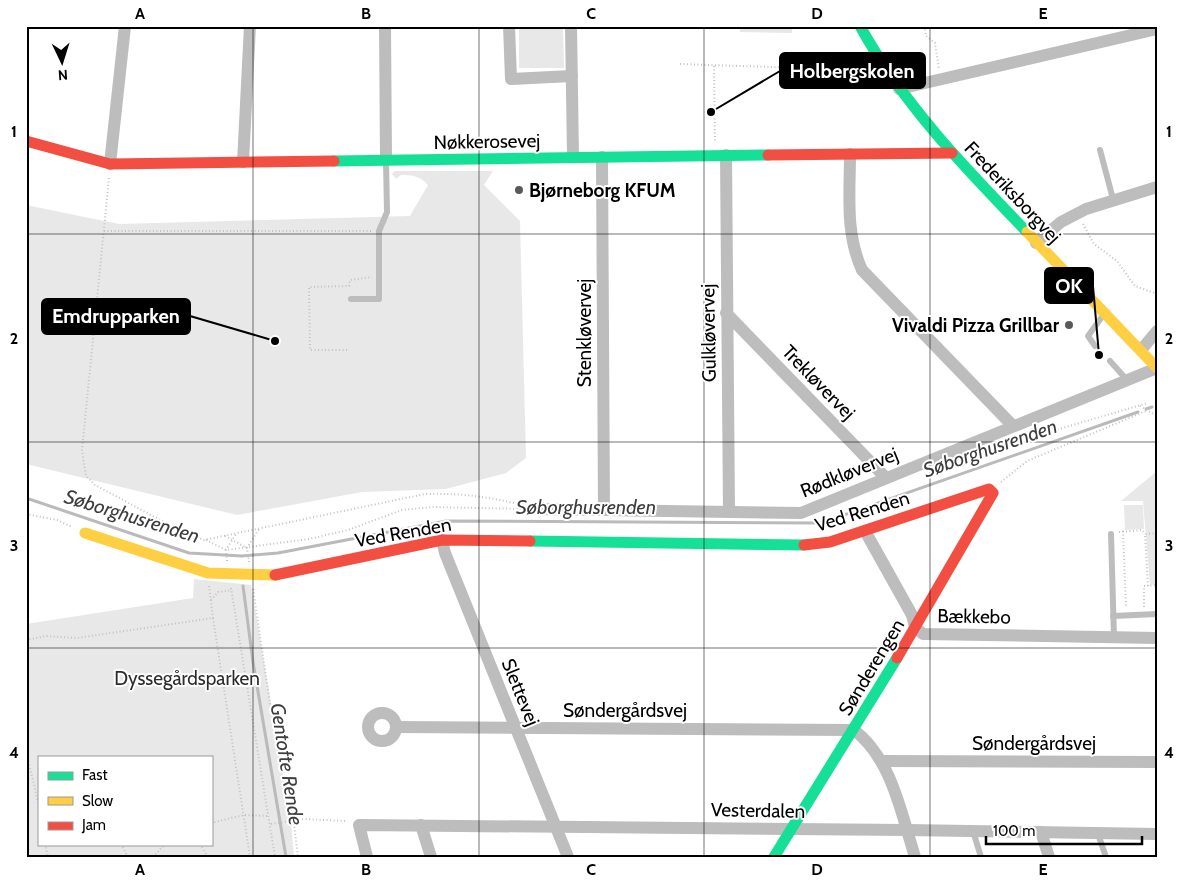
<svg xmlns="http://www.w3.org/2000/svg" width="1183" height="883" viewBox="0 0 1183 883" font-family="Cabin,sans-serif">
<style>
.green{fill:#e8e8e8;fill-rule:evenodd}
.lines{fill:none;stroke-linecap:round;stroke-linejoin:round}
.stream{stroke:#bababa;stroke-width:3}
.path{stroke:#c2c2c2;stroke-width:2;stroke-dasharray:1 2.5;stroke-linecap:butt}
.lane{stroke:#bdbdbd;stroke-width:6}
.street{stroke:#bdbdbd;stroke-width:12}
.fast{stroke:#16e098;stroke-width:11}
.slow{stroke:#ffcf43;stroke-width:11}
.jam{stroke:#f24e42;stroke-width:11}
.grid{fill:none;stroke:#000;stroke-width:1;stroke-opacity:0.55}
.poi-dot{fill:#595959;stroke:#fff;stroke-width:2}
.labels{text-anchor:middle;stroke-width:4;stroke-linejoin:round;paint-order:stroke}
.street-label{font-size:19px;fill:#000;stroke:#fff}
.poi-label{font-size:19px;font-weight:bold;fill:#000;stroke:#fff;text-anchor:start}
.park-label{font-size:19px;fill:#2c2c2c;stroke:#fff}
.water-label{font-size:20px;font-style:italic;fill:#3d3d3d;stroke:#fff}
.leader{fill:none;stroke:#000;stroke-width:2}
.callout-dot{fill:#000;stroke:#fff;stroke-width:2}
.callout{fill:#000;stroke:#000;stroke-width:2}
.callout-label{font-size:20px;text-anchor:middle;font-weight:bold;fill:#fff}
.neatline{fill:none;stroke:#000;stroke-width:2}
.grid-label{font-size:16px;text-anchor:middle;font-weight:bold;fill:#000}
</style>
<rect width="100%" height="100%" fill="#fff"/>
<g class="green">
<path d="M519,26H563L564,68H519Z"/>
<path d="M740,26H792V33L740,32Z"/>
<path d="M395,171H493L484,185L520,221L526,458L506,473L446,489L362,492L237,515L26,464V205L119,224L410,216L428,185C420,176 413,175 401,175L396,179L392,174Z"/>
<path d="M1157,471V584L1150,585L1143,501H1121Z"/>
<path d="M1124,505H1143L1144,529L1125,530Z"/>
<path d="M194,579L251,585L291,822L294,857H30L26,844V624L193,598ZM39,757H211V844H39Z"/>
</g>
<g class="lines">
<g class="stream">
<path d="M1146,409L1152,407"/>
<path d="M26,498L189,553L242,556L278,553L446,521L821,523L1138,412"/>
<path d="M243,586L253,662L286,857"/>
</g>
<g class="path">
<path d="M924,26L926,36L935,43L939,69"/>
<path d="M680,64L830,69L869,68"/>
<path d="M714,66L715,143"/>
<path d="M109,178L82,450L86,476L95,485L179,530L204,540L425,494C461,493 492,497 526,506"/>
<path d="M1083,224L1094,244L1117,261L1135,286L1157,294"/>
<path d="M104,231H371"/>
<path d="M347,350H310L309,287L349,286L350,280L372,277"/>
<path d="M1140,406L1157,416"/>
<path d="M987,450L1148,403"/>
<path d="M1001,482L1027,461L1146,411"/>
<path d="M26,514L57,520L72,527"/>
<path d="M1123,531L1126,608"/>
<path d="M1119,532L1142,530L1145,534"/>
<path d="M1157,533L1145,534L1148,586L1157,585"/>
<path d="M225,536L247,548"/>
<path d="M206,540L226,550L309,539L348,530L402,510L432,507L526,509"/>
<path d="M227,561L226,550L236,534"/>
<path d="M249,562L247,548L259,529"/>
<path d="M209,586L213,618"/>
<path d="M231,588L275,857"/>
<path d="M253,589L271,710L294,824L298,857"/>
<path d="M211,600L218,592L232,590"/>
<path d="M1144,607V586H1148"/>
<path d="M26,640L46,636L77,638L213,618L250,857"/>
<path d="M26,751L39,806"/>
<path d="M211,823L244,815L269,816"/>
<path d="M271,824L304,819L347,821"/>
<path d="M45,844L48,857"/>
<path d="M121,844L128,857"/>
<path d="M200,844L208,857"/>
<path d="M153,857L165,844"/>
</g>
<g class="lane">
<path d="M1100,150L1113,199"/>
<path d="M351,299H379V231L387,212L386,161"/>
<path d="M1095,346L1088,336L1104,314"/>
<path d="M1110,361L1127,380"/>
<path d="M1111,534L1114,637"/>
<path d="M1113,616L1157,614"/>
<path d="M973,831L981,857"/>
<path d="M1098,834L1106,857"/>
</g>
<g class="street">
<path d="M385,26L386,160"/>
<path d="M509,26L511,79L572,76"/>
<path d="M571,26L573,157"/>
<path d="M899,89L1157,29"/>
<path d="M850,154C850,193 845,233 862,270L1013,426"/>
<path d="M726,155L729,511"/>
<path d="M602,157L604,509"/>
<path d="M243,162L250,26"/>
<path d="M110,164L125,26"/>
<path d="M1036,243L1061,222L1086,209L1157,187"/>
<path d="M726,313L885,477"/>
<path d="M1141,350L1157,331"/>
<path d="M536,509L801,513L1157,368"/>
<path d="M865,531L912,615L915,627L923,634L1157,638"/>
<path d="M442,540L445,553L568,857"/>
<circle cx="382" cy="727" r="14"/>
<path d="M396,727L854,730C892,759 901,813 915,857"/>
<path d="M882,761L1157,762"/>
<path d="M421,825L431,857"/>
<path d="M1041,832L1049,857"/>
<path d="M367,857L359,825L906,830L1157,834"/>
</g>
<g class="fast">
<path d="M860,26C903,104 965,168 1027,232"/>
<path d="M334,161L768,155"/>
<path d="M530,541L804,545"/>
<path d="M774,857L897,658"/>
</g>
<g class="slow">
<path d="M1027,232L1157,368"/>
<path d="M85,533L208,573L275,575"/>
</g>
<g class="jam">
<path d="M26,141L110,164L334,161"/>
<path d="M768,155L952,153"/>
<path d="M804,545L830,542L989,489L993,493L897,658"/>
<path d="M275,575L442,540L530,541"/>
</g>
</g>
<path class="grid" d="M253,26V857M479,26V857M704,26V857M930,26V857M26,234H1157M26,442H1157M26,648H1157"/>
<g class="poi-dot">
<circle cx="519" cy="190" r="5"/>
<circle cx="1069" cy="325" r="5"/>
</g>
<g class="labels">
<g class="street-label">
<text transform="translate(487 141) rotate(-1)" y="7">Nøkkerosevej</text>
<text transform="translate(1013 192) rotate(47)" y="7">Frederiksborgvej</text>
<text transform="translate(584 333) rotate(-90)" y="7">Stenkløvervej</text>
<text transform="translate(708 333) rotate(-91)" y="7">Gulkløvervej</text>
<text transform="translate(819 382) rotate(46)" y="7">Trekløvervej</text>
<text transform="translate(849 472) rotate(-22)" y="7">Rødkløvervej</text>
<text transform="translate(862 511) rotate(-17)" y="7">Ved Renden</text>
<text transform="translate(403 532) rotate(-10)" y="7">Ved Renden</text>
<text transform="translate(974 616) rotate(1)" y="7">Bækkebo</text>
<text transform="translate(871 667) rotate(-59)" y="7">Sønderengen</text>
<text transform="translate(521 692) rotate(68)" y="7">Slettevej</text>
<text x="625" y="717">Søndergårdsvej</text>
<text x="1034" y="750">Søndergårdsvej</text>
<text transform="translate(758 810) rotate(1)" y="7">Vesterdalen</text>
</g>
<g class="poi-label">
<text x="529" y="197">Bjørneborg KFUM</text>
<text x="1059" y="332" text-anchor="end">Vivaldi Pizza Grillbar</text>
</g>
<g class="park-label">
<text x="187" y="685">Dyssegårdsparken</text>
</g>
<g class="water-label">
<text transform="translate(990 448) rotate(-19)" y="7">Søborghusrenden</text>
<text x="586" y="514">Søborghusrenden</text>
<text transform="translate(132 516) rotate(17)" y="7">Søborghusrenden</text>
<text transform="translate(287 764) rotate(81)" y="7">Gentofte Rende</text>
</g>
</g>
<path class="leader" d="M711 112L780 71M1099 355L1093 286M275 341L190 316"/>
<g class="callout-dot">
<circle cx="711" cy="112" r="5"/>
<circle cx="1099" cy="355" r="5"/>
<circle cx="275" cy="341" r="5"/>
</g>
<g class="callout">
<rect x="780" y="53" width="145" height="35" rx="5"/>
<rect x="1045" y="268" width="48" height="35" rx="5"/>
<rect x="42" y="299" width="148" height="35" rx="5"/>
</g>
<g class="callout-label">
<text x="852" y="78">Holbergskolen</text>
<text x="1069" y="293">OK</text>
<text x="116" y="323">Emdrupparken</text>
</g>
<rect width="1183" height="883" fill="none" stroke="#ffffff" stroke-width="55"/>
<rect x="38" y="756" width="175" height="90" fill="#ffffff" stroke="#999999"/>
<rect x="48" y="772" width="25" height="8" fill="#16e098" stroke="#999999"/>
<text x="82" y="780" font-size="15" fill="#000000">Fast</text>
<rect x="48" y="797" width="25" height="8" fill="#ffcf43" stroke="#999999"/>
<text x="82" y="806" font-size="15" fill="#000000">Slow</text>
<rect x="48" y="822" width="25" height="8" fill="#f24e42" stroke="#999999"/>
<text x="82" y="830" font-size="15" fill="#000000">Jam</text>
<g transform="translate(62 62) rotate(176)" stroke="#ffffff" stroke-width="4" paint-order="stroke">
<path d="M0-4L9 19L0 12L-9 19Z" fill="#000000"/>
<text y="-8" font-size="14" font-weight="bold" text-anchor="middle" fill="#000000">N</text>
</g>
<path d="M986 836v8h156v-8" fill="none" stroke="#000000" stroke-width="2.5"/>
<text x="993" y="836" font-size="15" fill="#000000" stroke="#ffffff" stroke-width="4" paint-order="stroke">100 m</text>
<rect x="28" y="28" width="1128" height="828" class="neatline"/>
<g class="grid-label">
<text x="140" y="19">A</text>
<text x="366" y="19">B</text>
<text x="591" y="19">C</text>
<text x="817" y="19">D</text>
<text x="1043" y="19">E</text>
<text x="14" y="137">1</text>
<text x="1169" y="137">1</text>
<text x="14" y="344">2</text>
<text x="1169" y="344">2</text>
<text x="14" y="551">3</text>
<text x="1169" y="551">3</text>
<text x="14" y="758">4</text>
<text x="1169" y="758">4</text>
<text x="140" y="875">A</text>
<text x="366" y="875">B</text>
<text x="591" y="875">C</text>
<text x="817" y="875">D</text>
<text x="1043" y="875">E</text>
</g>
</svg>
